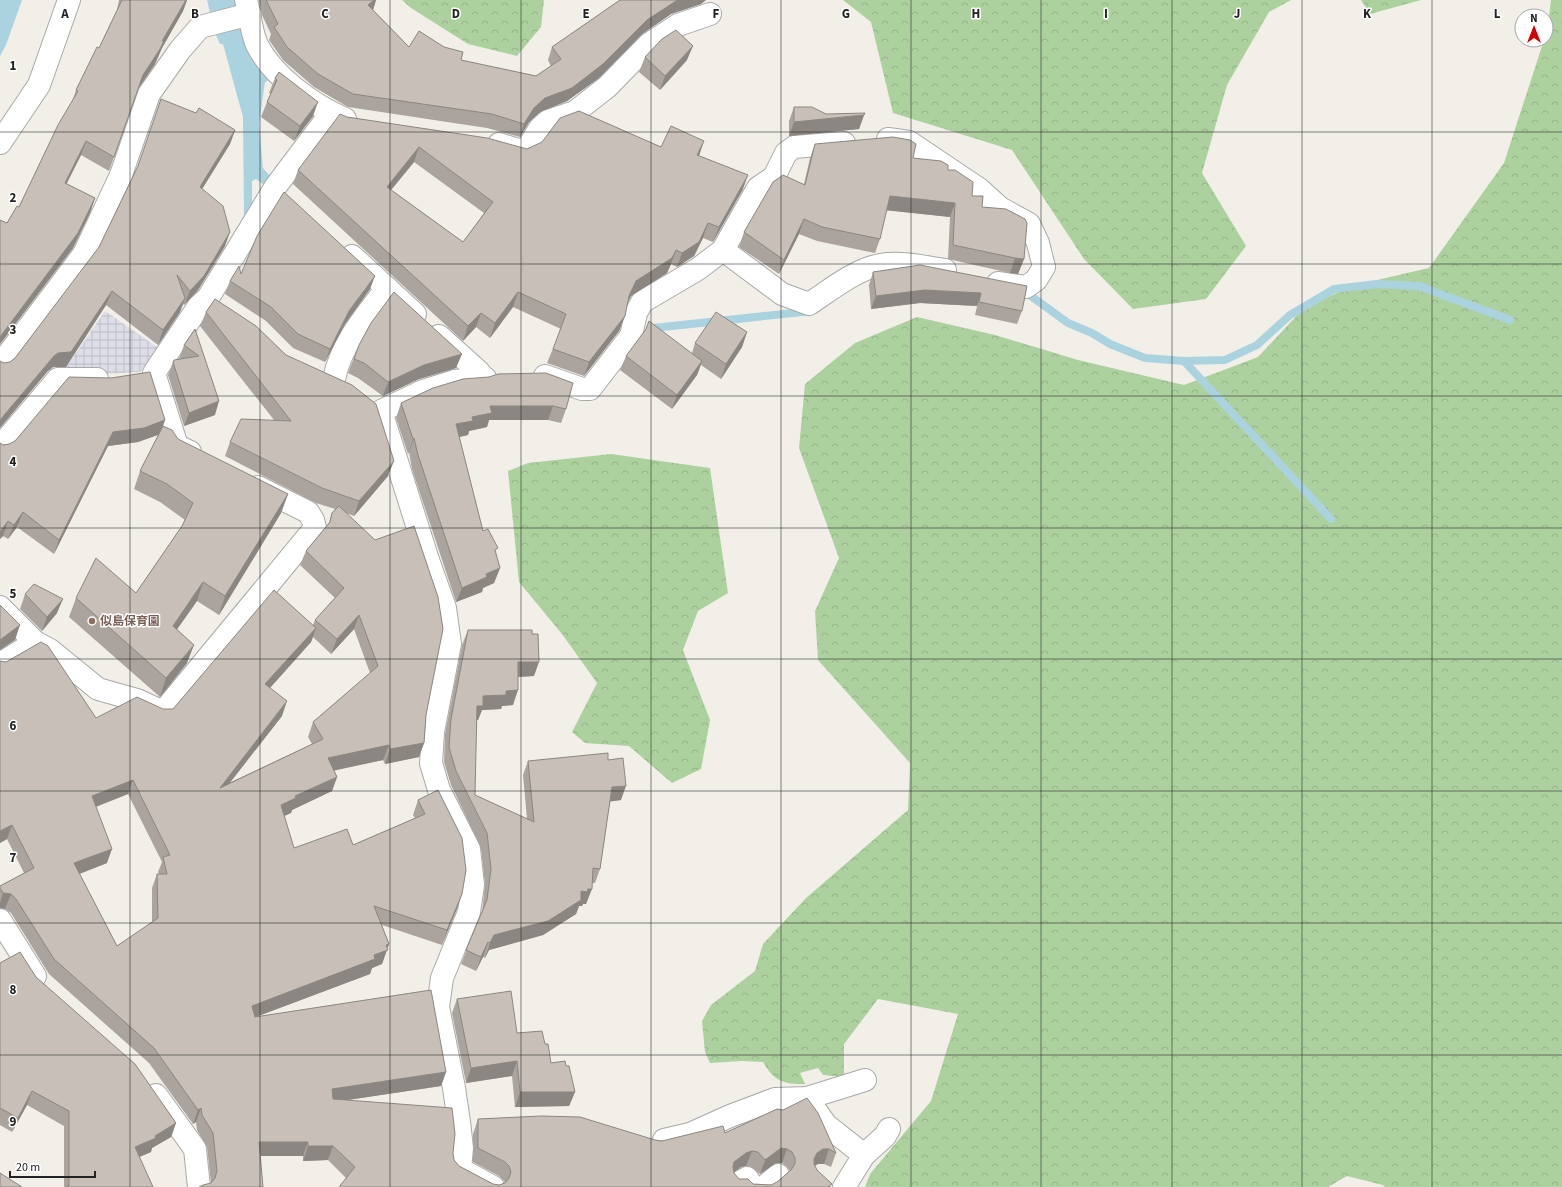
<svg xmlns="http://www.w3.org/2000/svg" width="1562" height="1187" viewBox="0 0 1562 1187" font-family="'Source Sans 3','Noto Sans JP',sans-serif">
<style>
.forest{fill:url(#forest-crowns)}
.plaza{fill:url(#plaza-grid)}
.water{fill:#aad3df}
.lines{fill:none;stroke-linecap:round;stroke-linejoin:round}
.stream{stroke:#aad3df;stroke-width:8}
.street-casing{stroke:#a9a9a9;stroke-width:24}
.street{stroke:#fff;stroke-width:22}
.wall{fill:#aba49e;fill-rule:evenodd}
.shaded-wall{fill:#8b8681}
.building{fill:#c7bfb8;stroke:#8b8681;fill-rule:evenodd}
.grid{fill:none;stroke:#222;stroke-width:1;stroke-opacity:0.55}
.education-dot{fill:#8d6e63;stroke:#fff;stroke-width:1.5}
.labels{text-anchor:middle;stroke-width:3;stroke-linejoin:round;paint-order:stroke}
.education-label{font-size:12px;font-weight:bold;fill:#785e54;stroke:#fff;text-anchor:start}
.grid-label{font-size:13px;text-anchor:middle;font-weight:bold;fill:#222;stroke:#fff;stroke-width:3;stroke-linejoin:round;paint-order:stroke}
</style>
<defs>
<pattern id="forest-crowns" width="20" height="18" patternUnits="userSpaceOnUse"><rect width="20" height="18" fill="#add19e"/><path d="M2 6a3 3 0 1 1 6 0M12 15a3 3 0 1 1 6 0" fill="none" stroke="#95b388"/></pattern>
<pattern id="plaza-grid" width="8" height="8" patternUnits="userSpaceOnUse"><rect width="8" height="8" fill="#dddde8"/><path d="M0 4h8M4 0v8" fill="none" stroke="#bdbdc7"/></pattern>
</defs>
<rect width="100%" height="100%" fill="#f2efe9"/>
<g class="forest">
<path d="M402,0H544L541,27L517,56L468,44L411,8Z"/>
<path d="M843,0H1291L1269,12L1227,85L1202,173L1246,246L1206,299L1133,309L1084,259L1012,150L893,113L871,22Z"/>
<path d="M1361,0H1421L1370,14Z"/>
<path d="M1551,0H1562V1187H1385L1383,1185L1347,1176L1328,1187H865L870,1174L931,1101L958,1014L878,999L844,1044V1077L823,1075L818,1068L800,1073L805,1084C783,1084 775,1082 763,1062L742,1061L710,1063L705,1052L702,1021L711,1005L755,971L763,944L806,898L908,810L910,763L818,660L815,611L839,558L799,448L805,384L855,343L917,317L995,335L1078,360L1184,385L1258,357L1303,309L1351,286L1429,268L1504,163L1544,40H1546Z"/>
<path d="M611,454L710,468L728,593L698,611L683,650L710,720L701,769L672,783L629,746L585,743L572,732L597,683L562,634L519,582L508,471L528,463Z"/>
</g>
<path class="plaza" d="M105,311L163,351L146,369L139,372L65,376L63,372Z"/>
<g class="water">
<path d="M0,0H22L6,45L0,56Z"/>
<path d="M207,0H236L271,79L265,82L259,124L263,168L274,181L268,188L256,179L252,181V220L244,222L243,117L223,44H220L214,31Z"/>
</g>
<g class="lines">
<g class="stream">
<path d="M1024,291L1068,323L1092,333L1110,344L1145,358L1184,361L1225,360L1257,345L1290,315L1334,289L1377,284L1419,286L1510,320"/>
<path d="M653,328L812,311"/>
<path d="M1184,361L1331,519"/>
</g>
<defs>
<g id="street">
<path d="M246,0C250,14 251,32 257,45C273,76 312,105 345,119"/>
<path d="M888,139L909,142L979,189L1000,208L1029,224L1038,243L1044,267L1036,280L1026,287L998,283"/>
<path d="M0,143L39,85L69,0"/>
<path d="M499,144L518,150L527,149L540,128L548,121L575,112L607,87L649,44L678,25L710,14"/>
<path d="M723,250L782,294L809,304C829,291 856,269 880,265C902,261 924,267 945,270"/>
<path d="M352,256L415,314"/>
<path d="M439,336L479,372L483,379"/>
<path d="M0,365L84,254L121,175L149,94L180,50L200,27L250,14"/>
<path d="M545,376L582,389H590L631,336L636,313L642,302L698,269L723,250L758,188L774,177L786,153L794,147L844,143"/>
<path d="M485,378L455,381L423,391L381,411L428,560L445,608L450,644L433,732L431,763L439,790L469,849L473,885L469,912L442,978L438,1007L454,1088L459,1122L462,1148L460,1169L493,1187"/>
<path d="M334,379C341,344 366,315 387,288"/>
<path d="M0,447L58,379H97"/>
<path d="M190,452L177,446L154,373L199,306L208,298L276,186L331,113"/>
<path d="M0,607L35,642L0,664"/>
<path d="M35,642L50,650L98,689L137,700L163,712L315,528L313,520L308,512L258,487"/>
<path d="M0,920L35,976"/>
<path d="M156,1095L195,1149L199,1187"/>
<path d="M807,1098L826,1125L864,1155"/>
<path d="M664,1140L690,1134L730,1116L775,1099L807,1098L865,1080"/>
<path d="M740,1182L747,1178L753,1187"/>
<path d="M764,1187L778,1175"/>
<path d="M844,1187L864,1155L885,1136L889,1129"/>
</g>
</defs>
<use href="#street" class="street-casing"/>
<use href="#street" class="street"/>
</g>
<g class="wall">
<path d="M119,0H187L183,11L162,48L155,64L138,89L109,171L81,155L66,184L95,198L90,213L73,248L0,344V220L7,223L19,207L72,102L76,90L99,48L117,10Z"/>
<path d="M259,0H376L373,10L409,47L461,60L536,76L551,66L548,60L552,47L620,0H706L701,4L671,14L642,34L599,78L567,101L540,112L529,122L520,137L487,128L348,107L314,87L283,60L269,40L271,34L262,15Z"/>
<path d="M645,57L687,60L660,90L639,72Z"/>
<path d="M279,72L313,116L294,141L261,117L267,102L271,94L269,93L275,78Z"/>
<path d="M794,107L826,114L864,115L859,129L789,136V121Z"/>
<path d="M347,117L527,149L661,147L699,156L743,189L713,242L703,238L694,256L677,267L671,264L667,273L631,296L627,303L625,316L619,331L584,376L547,363L561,329L513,307L490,338L476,327L463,341L293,184L298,170ZM414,162L484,213L463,242L391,190Z"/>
<path d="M235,130L230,144L202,189L225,246L198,290L184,305L183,304L180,312L158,345L106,305L66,367H53L48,371L4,363L10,362L15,358Z"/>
<path d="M815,144L913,158L948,170L982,207L1024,259L1018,274L1010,273L948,259L950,217L886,210L880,239L875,253L817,241L799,234L779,274L739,247L744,232L804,184L810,158Z"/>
<path d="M920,265L1022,311L1017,324L975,315L977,306L920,303L871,309L869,285L873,272Z"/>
<path d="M241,274L370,289L345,324L325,362L293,348L266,321L225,294L230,281Z"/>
<path d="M206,312L388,476L354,516L346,513L426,715L424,743L419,757L385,764L383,760L334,770L337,777L332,791L292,810L291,813L284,816L294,848L353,845L415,818L413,815L418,800L438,790L462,894L442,945L382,925L389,944L382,964L372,968L370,974L256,1017L446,1072L441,1086L348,1100L453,1153L454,1160L459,1166L493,1184L499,1185L505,1183L504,1181L499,1176L473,1162V1134L478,1119L662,1141L725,1133L777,1109L836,1153L831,1167L824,1164H818L815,1166L817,1170L831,1187H339L346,1178L328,1160L303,1161V1156H260L211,1183L207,1147L197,1130L196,1122L193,1124L149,1063L49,974L11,913L5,909L0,908V886L24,873L7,839L0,843V661L96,718L163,709H173L313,625L315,620L335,598L300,565L306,551L329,523L332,513L335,509L316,503L225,456L230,442L274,420L200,326ZM354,629L370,673L313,722L308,737L312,744L229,783L282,716L270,688L311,642L313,637L331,654ZM128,794L162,862L158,872L159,874H157L152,888V922L117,946L79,874L107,863L96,807ZM776,1163H782L787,1167L790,1171L777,1182L771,1185L753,1184L739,1179L734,1173V1172L741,1167L746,1166L752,1167L760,1174Z"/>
<path d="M195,329L215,415L184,426L168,375L173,362L179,359L184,345Z"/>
<path d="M747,332L742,347L721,379L701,365L697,375L672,409L620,370L626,356L692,353L695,343Z"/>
<path d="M359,345L456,368L419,379L383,396L358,378L348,373Z"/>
<path d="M463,379L566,409L561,423L548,420H489L487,427L469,431L468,435L459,437L483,531L496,554L500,568L494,583L483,588L482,592L456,602L412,469L409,452L408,454L396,418L401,403Z"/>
<path d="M165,420L163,426L178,439L288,494L281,513L219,615L197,601L177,629L187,663L160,697L69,617L76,598L136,593L182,526L185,520L160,502L134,489L140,471L158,435L138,442L108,446L54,554L17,527L8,539L3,536L0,539V443L3,445L9,444Z"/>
<path d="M25,594L57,613L42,631L20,609Z"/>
<path d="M468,630L534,676L518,677L513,705L502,706L501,709L482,710L478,720H476L475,795L527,819L523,775L528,761L608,760L621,800L610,801L600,869L595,883H592L586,904H583L582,906H579L576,914L543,935L489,950L485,958L483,957L476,971L461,964L482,912L485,884L481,848L451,785L444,762L445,734L462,645Z"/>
<path d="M0,963L36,977L176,1123L171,1137L152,1148L151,1152L139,1157L153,1187H64V1126L27,1105L12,1132L0,1125Z"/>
<path d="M457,999L517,1033L545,1044L551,1063L566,1066L575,1092L569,1106L515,1107L512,1076L466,1083L452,1013Z"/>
</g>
<g class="shaded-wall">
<path d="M186,0H187L183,11L162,48L155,64L137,90L143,75Z"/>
<path d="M374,0H376L373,10L368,5Z"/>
<path d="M680,0H706L701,4L671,14L642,34L599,78L567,101L540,112L529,122L520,137L524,124L534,108L545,98L647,20L676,1Z"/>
<path d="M693,46L687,60L660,90L665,76Z"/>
<path d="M318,102L313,116L294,141L300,126Z"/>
<path d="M864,115L859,129L789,136L794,122Z"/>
<path d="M235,130L230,144L194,202L200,187Z"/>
<path d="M86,141L81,155L60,197L65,183Z"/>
<path d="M704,141L699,156L697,155Z"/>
<path d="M419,147L414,162L382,201L387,187Z"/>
<path d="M748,175L743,189L713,242L719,227Z"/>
<path d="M890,196L955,203L950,217L884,210Z"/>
<path d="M95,198L90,213L73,248L0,344V337Z"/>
<path d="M804,219L799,234L779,274L784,260Z"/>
<path d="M708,223L703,238L694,256L677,267L682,253Z"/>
<path d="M230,232L225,246L198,290L184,305L190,291Z"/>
<path d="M676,250L671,264L667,273L631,296L624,310L629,296L636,281Z"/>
<path d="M1015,258L1024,259L1018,274L1010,273Z"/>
<path d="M375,276L370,289L345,324L325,362L330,349L349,311Z"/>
<path d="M925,290L981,293L977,306L920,303L871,309L876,296Z"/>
<path d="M112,291L106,305L66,367H53L48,371L0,428V420L54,356Z"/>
<path d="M518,292L513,307L490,338L495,323Z"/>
<path d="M185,298L180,312L158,345L163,330Z"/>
<path d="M481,313L476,327L463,341L468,326Z"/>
<path d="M625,316L619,331L584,376L589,362Z"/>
<path d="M747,332L742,347L721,379L726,364Z"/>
<path d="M462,354L456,368L419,379L383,396L388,382L424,365Z"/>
<path d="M702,361L697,375L672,409L677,395Z"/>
<path d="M219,401L215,415L184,426L189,413Z"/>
<path d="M490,406H553L548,420H489L487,427L469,431L468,435L451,439L456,424Z"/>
<path d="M165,420L160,434L138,442L108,446L54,554L59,540L113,432Z"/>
<path d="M414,438L409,452L408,454L413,439Z"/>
<path d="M394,461L388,476L354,516L359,501Z"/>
<path d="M288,494L281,513L219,615L225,596Z"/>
<path d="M23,512L17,527L8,539L14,525Z"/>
<path d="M8,521L3,536L0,539V532Z"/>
<path d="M500,568L494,583L483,588L482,592L456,602L462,588L486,574Z"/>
<path d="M203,582L197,601L166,645L173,626Z"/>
<path d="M63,599L57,613L42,631L47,617Z"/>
<path d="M359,615L354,629L331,654L337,639Z"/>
<path d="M20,625L15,640L0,650V640Z"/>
<path d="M316,628L311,642L260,699L265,684Z"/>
<path d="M194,645L187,663L160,697L166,678Z"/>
<path d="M518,662H539L534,676L513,677Z"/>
<path d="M518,690L513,705L502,706L501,709L482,710L478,720H471L477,706L483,696L506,691Z"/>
<path d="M287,701L282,716L215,802L220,788Z"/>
<path d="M424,743L419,757L385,764L390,749Z"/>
<path d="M389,745L383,760L323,773L328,758Z"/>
<path d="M337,777L332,791L292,810L291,813L275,820L281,805L295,796Z"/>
<path d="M133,780L128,794L87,810L92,796Z"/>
<path d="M626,786L621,800L607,802L612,787Z"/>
<path d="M12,825L7,839L0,843V831Z"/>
<path d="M112,849L107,863L69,878L74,863Z"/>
<path d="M588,889H592L586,904H583L582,906H579L576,914L543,935L489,950L485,958L490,943L494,935L581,891Z"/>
<path d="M3,893L11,894L5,909L0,908V903Z"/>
<path d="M462,894L457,909L442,945L447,930Z"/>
<path d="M488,942L483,957L476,971L481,957Z"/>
<path d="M389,944L382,964L372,968L370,974L247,1020L252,1006L374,955L386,945Z"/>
<path d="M517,1061L512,1076L466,1083L471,1068Z"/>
<path d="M446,1072L441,1086L327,1103L332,1089Z"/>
<path d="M32,1091L27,1105L12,1132L18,1118Z"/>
<path d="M520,1092H575L569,1106L515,1107Z"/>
<path d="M201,1108L196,1122L193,1124L198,1110Z"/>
<path d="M176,1123L171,1137L152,1148L151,1152L130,1161L135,1147Z"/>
<path d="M259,1142H308L303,1156H254Z"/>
<path d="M308,1146H333L328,1160L303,1161Z"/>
<path d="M781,1148L787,1149L782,1163H776L760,1174L765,1160Z"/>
<path d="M823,1149H829L824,1164H818L812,1167L814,1159L817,1153Z"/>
<path d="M752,1151L746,1166L741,1167L729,1176L734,1162L746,1153Z"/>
</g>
<g class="building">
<path d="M122,0H186L162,41H164L160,49L143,75L114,157L86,141L65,183L95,198L78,233L0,337V220L7,223L17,206L19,207L58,125L78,91L76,90L97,47L99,48Z"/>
<path d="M266,0H374L368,5L409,47L419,31L444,47L463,52L461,60L536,76L561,59L552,47L620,0H680L676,1L647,20L603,64L572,88L545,98L534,108L524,124L492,114L353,94L318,74L287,47L274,27L278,24Z"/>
<path d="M676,30L693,46L665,76L645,57L662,39Z"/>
<path d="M279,72L318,102L300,126L267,102L277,80L275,78Z"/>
<path d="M161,99L196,113L199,108L235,130L200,187L223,206L230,232L204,276L190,291L177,275L185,298L163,330L112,291L71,352L58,353L54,356L0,420V361L4,363L10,362L15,358L99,247L138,166Z"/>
<path d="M794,107H812L826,114L865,113L864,115L794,122Z"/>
<path d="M579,111L661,147L671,126L704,141L697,155L748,175L719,227L708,223L699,242L682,253L676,250L672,258L636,281L629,296L625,316L589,362L553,349L566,314L518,292L495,323L481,313L468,326L298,170L340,114L347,117L487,138L527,149L542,142L560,118ZM419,147L493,202L463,242L387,187Z"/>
<path d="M893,137L910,140L916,144L913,158L941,161L948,165V170H955L973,182L972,196H983L982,207L1006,209L1025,219L1027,223L1024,259L1015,258L953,245L955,203L890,196L880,239L822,227L804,219L784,260L744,232L773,182L783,175L805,185L815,144Z"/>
<path d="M284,192L375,276L349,311L330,349L298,334L271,307L230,281L239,266L241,274L257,236Z"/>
<path d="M920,265L1027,286L1022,311L979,302L981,293L925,290L876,296L873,272Z"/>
<path d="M394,292L462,354L424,365L388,382L364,363L354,359L359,345L371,323Z"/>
<path d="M215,299L256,326L286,355L352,385L376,404L394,461L359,501L322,488L230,442L241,419L291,421L206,312Z"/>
<path d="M716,312L747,332L726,364L695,343Z"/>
<path d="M649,321L702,361L677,395L626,356L646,329Z"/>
<path d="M195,329L219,401L189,413L173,362L174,360L199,356L184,345Z"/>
<path d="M150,372L165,420L144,428L113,432L59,540L23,512L14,525L8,521L0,532V443L3,445L9,444L15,441L69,377L111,378Z"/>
<path d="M546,373L573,383L566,409L553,406H490L492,413L472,417L473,421L456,424L483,531L488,529L498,548L495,550L500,568L486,574L487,577L462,588L418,455L414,438L413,439L401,403L433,388L463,379L489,377L498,374Z"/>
<path d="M163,426L172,430L178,439L288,494L225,596L203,582L173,626L194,645L166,678L76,598L96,558L136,593L182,526L193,503L167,484L140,471Z"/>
<path d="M339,506L375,540L414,526L438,597L443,629L426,715L424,743L390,749L389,745L328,758L337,777L295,796L296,798L281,805L294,848L347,829L353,845L425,814L418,800L438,790L462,838L466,870L462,894L447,930L374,906L389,944L386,945L388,950L374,955L375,959L252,1006L255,1017L431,990L446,1072L332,1089L333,1099L452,1108L455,1134L453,1153L454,1160L459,1166L493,1184L499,1185L505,1183L509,1178L511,1172L509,1166L505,1162L478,1148V1119L541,1116L580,1117L655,1140L662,1141L723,1126L725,1133L777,1109L783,1110L807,1098L818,1113L836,1153L829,1149H823L817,1153L814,1159V1164L817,1170L832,1184L828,1187H339L355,1167L333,1146H308V1142H259L263,1187H199L203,1185L211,1183L215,1178L217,1171L213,1133L202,1115L201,1108L198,1110L154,1048L54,959L16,899L11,894L3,893L0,888V886L34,868L12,825L0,831V661L6,662L41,642L48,646L96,718L137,697L163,709H173L274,590L316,628L265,684L287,701L220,788L323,739L313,722L378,666L359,615L337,639L315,620L344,588L306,551L330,522L332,513ZM133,780L170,855L163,857L167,874H157L158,918L117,946L74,863L112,849L92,796ZM781,1148L787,1149L792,1152L795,1158V1164L791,1170L777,1182L771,1185L753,1184L748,1179H739L734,1173L733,1167L734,1162L746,1153L752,1151L758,1152L765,1160Z"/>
<path d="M34,584L63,599L47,617L25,594Z"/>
<path d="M0,605L20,625L0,640Z"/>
<path d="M468,630H532V634H538L539,662H518V690L506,691V695L483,696V706H477L475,795L534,822L528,761L608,753V760L623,758L626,786L612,787L600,869L593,868L592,889H588L587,892L581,891V900L548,921L494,935L490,943L488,942L481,957L466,950L487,900L491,869L487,833L456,771L449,747L451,719Z"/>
<path d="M20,952L36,977L135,1064L176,1123L155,1136L156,1138L135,1147L153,1187H66L69,1186V1111L32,1091L18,1118L0,1108V963Z"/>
<path d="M511,991L517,1033L542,1031L545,1044H548L551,1063L565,1061L566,1066H569L575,1092H520L517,1061L471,1068L457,999Z"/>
<path d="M0,1173L22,1187H0Z"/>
</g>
<path class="grid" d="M130,0V1187M260,0V1187M390,0V1187M521,0V1187M651,0V1187M781,0V1187M911,0V1187M1041,0V1187M1172,0V1187M1302,0V1187M1432,0V1187M0,132H1562M0,264H1562M0,396H1562M0,528H1562M0,659H1562M0,791H1562M0,923H1562M0,1055H1562"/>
<circle class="education-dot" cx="92" cy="621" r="4"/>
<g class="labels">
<g class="education-label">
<text x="100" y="625">似島保育園</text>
</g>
</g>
<g class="grid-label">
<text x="65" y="18">A</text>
<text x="195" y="18">B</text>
<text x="325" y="18">C</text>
<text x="456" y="18">D</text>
<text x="586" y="18">E</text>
<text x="716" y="18">F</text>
<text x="846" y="18">G</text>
<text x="976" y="18">H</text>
<text x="1106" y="18">I</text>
<text x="1237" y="18">J</text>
<text x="1367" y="18">K</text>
<text x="1497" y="18">L</text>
<text x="13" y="70">1</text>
<text x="13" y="202">2</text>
<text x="13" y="334">3</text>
<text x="13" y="466">4</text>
<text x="13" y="598">5</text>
<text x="13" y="730">6</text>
<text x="13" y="862">7</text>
<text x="13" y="994">8</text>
<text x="13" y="1126">9</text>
</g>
<g transform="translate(1534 28)"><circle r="19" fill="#ffffff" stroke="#a7a7a7"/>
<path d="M0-3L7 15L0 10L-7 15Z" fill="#d40000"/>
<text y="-6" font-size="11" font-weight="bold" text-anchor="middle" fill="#222222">N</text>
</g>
<path d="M10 1171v6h85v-6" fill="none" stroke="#222222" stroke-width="2"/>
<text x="16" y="1171" font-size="12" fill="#222222" stroke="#ffffff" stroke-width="3" paint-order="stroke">20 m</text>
</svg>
